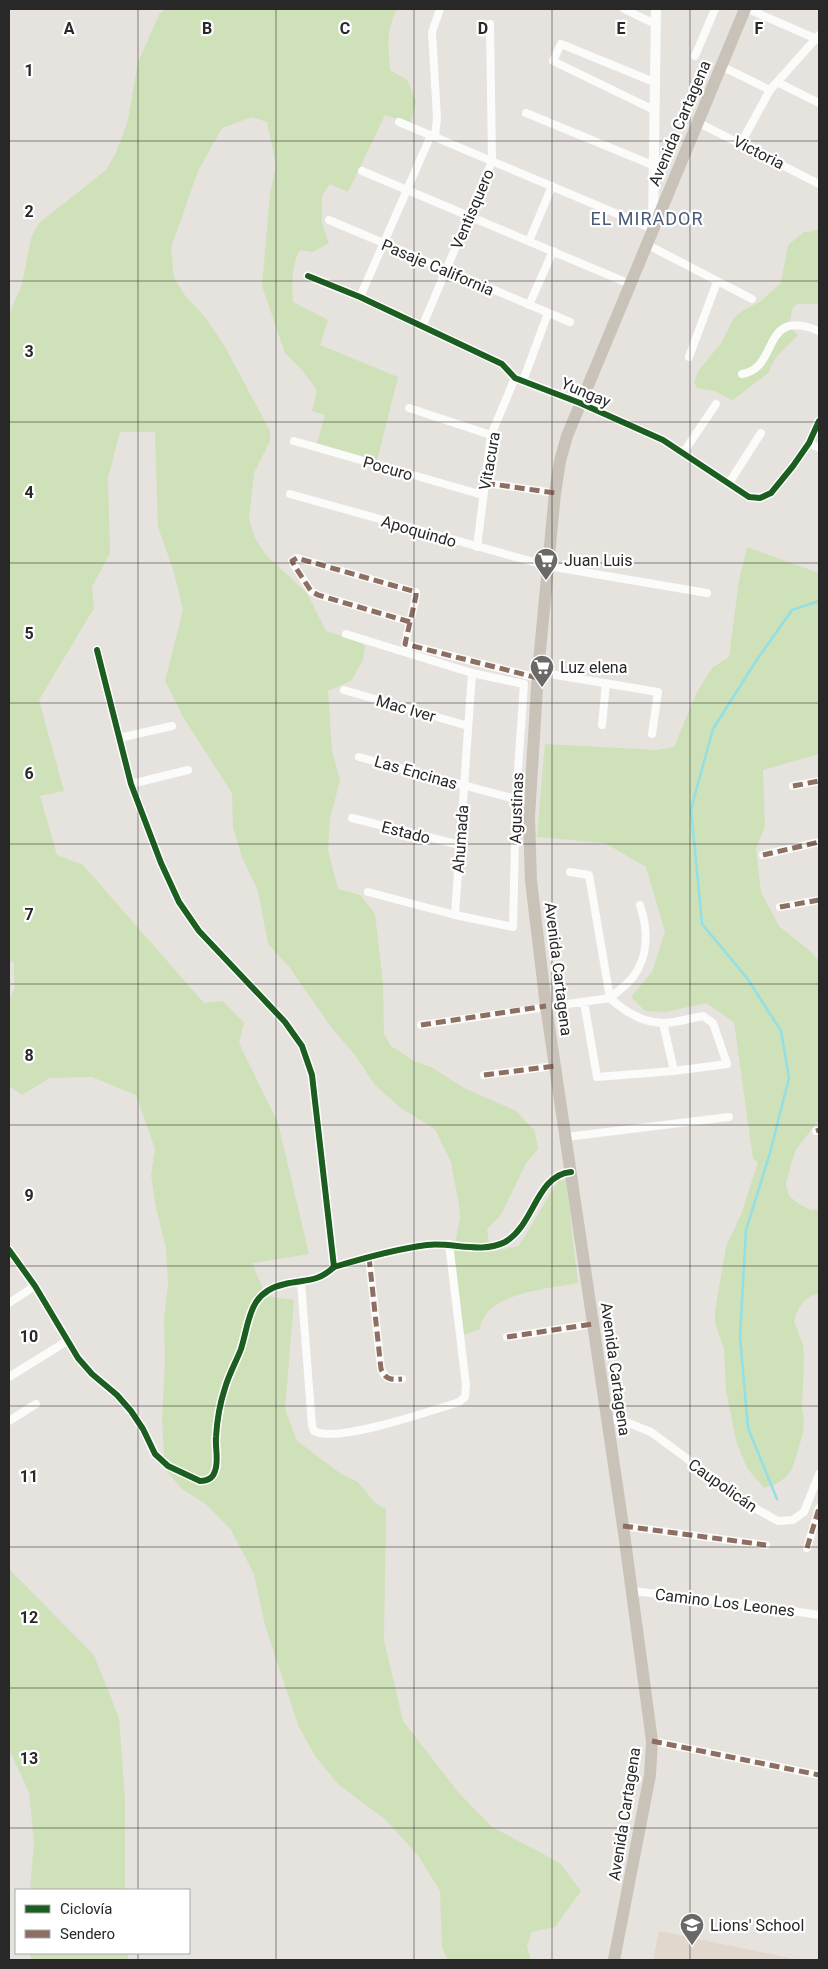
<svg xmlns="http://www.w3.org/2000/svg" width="828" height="1969" viewBox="0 0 828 1969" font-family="Roboto,sans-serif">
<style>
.education{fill:#e1d7cc}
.green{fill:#cfe1b8}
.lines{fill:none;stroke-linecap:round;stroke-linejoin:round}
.stream{stroke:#93dfe6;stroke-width:2.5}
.minor{stroke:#fbfbfa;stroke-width:8}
.tertiary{stroke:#fbfbfa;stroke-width:10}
.primary{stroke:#c8c2b8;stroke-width:12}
.quiet{stroke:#8d6e63;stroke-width:5;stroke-dasharray:10 5;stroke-linecap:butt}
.cycleway-casing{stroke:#fff;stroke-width:9}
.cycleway{stroke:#1b5e20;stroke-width:6}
.grid{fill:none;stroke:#282828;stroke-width:1;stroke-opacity:0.55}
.labels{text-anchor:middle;stroke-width:4.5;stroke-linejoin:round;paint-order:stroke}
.street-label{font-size:16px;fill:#282828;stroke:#fff}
.poi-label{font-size:16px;fill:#282828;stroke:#fff;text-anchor:start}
.neighbourhood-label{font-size:18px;letter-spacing:1px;fill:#4a5a77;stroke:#fff}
.grid-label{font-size:16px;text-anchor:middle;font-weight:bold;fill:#282828;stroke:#fff;stroke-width:4.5;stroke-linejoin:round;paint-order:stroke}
</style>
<rect width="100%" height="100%" fill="#e6e2de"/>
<path class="education" d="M659,1931L799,1960H653Z"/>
<g class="green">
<path d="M166,9H397C386,32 388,45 390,70L407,80L416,101L411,123L385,115L348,192L330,184L322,195V224L329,243L313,252L300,250C291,265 292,285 293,302L328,320L320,345L398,377L377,461L317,443L325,415L312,411L317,390L301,369L285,353L262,286L270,194L276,165L267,122L252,117L222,128L198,171L171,248L174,278L186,297L205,317L224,345L270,431V441L254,473L249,519L255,538L266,555L307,593L326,631L357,641L365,646L363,660L351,681L328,691L332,751L340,780L330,819L328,850L338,889L360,895L375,914L383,984L384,1034L391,1046L414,1061L431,1067L464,1088L516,1111L535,1131L538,1149L526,1163L501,1215L487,1229L490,1252L519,1246L558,1181L566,1180L578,1283C549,1289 485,1292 480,1329L464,1335L454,1250L460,1218L459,1205L451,1162L435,1129L402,1109L375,1085L355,1055L331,1027L290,968L268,944L258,891L242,857L233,828L232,793L183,717L165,681L183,610L173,569L158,527L155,432H120L108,478L110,553L92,587L94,608L39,700L64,791L40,796L57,855L83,865L204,1003L223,1001L244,1023L239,1043L278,1123L309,1254L252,1263L266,1296L294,1300L285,1409L297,1441L341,1474L358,1482L375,1503L386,1509L384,1640L403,1721L458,1792L492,1827L560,1863L581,1891L555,1927L532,1932L527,1946L531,1960H448L442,1948L440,1891L419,1857L386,1820L339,1785L315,1756L298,1725L265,1625L254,1574L231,1530L206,1504L182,1489L165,1469L162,1421L165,1362L164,1319L168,1286L166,1248L156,1208L151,1175L155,1149L136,1095L92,1077L50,1078L22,1095L9,1086V1000L14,990V963L9,960V314L22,284L31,238L39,223L106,170L115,155L128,120L138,62L160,13Z"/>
<path d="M819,229V304H797L793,307C790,319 787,328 798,335L776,357L768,373L733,400C726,398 721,393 714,391C708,389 703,390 697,388L694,382L699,370L721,343L734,318L744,310L761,301L781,283L788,245L804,232H810Z"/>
<path d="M747,547L819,573V754L763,770L765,826L756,849L761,892L779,926L810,951L819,961V1120L797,1148L792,1160L786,1184L789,1196L799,1204L811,1210L819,1209V1293C804,1297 798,1307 794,1321L803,1344L804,1358L802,1408L804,1420L803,1433L793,1467L786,1477L776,1484L764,1488L747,1468L737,1444L726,1391L724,1349L715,1323V1311L726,1247L742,1212L758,1162L753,1159L734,1022L706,1003L665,1012L645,1011L631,997L652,972L665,932L646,867L605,843L537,837L545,744L657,750L674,747L696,694L712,668L729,657L739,580Z"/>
<path d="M9,1569L94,1655L119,1718L125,1801V1890H30L34,1842L29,1792L9,1749Z"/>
<path d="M29,1953H127L129,1960H32Z"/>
</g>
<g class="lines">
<path class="stream" d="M777,1499L748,1428L740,1337L746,1230L770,1153L789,1078L781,1031L747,978L702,924L691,809L713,729L756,661L792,610L819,601"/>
<g class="minor">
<path d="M624,9L655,24"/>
<path d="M748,9L819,40"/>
<path d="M695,56L715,9"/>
<path d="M721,66L770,90"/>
<path d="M777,82L819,103"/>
<path d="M654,110L553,61L561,44L654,82"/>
<path d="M526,113L655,166"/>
<path d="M399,122L653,229"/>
<path d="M697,122L819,184"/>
<path d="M435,137L437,118L432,32L440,9"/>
<path d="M741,143L770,90L819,35"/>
<path d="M362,171L630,284"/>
<path d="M329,220L570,322"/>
<path d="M529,241L552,186"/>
<path d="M646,244L752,299"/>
<path d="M308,276L360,297L502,364L515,378L580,403L663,440L749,497L760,498L771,493L793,466L809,443L819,421"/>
<path d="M360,297L431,135"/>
<path d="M529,305L553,251"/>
<path d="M422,327L492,161L490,24"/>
<path d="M689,357L717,282"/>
<path d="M742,374C780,369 760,306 819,331"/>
<path d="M523,381L548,313"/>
<path d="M409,408L491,435"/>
<path d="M294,441L483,495"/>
<path d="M809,443L819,448"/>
<path d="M683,453L716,404"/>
<path d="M485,483L555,493"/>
<path d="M729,483L761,433"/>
<path d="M290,494L548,566L707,593"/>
<path d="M477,547L491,435L515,378"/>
<path d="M410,622L318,595L311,591L294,565L292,561L297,558L416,592V596L405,644L538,678"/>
<path d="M346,634L472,673L524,684L516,799L513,927L455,915"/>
<path d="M97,650L131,784L161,863L179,902L199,931L285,1022L302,1046L312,1075L334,1267C364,1258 395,1249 427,1245C452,1242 482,1254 505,1242C534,1226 536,1175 571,1172"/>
<path d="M538,672L658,692L652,734"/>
<path d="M344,690L468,726"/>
<path d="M602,725L606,683"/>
<path d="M119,738L172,726"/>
<path d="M359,757L530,803"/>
<path d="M131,784L188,770"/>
<path d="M793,786L819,781"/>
<path d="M352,818L460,845"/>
<path d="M763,855L819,842"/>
<path d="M570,872L589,875L610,998"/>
<path d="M368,892L455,915L472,673"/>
<path d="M780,907L819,900"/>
<path d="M610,998C617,992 627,985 633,977C649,956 648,929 640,905"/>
<path d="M663,1023L674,1071"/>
<path d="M421,1025L610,998C624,1011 643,1023 663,1023C676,1023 691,1018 703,1016L713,1023L727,1064L674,1071L597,1077L584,1002"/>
<path d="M484,1075L555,1066"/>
<path d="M816,1131L819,1130"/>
<path d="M566,1137L729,1117"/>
<path d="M9,1250L35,1286L78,1358L92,1374L117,1395L131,1411L143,1429L155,1454L168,1466L200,1481C207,1481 213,1478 215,1471C219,1461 215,1447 216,1437C217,1420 220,1403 225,1388C229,1374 236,1362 241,1349C250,1320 248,1292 285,1284C305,1279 317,1283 334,1267"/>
<path d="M369,1257L381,1369C386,1380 391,1380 402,1379"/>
<path d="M301,1282L312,1426L314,1431C335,1444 433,1410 459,1402L465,1397L466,1385L449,1244"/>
<path d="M9,1303L35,1286"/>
<path d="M507,1337L593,1324"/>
<path d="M9,1377L67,1341"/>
<path d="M606,1418L626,1422L651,1432L751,1506L778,1521L793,1520L804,1512L819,1474"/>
<path d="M9,1421L36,1404"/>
<path d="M623,1526L766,1545"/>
<path d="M807,1548L819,1508"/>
<path d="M632,1591L746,1604L819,1615"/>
<path d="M652,1741L819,1775"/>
</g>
<path class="tertiary" d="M653,225L656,9"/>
<path class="primary" d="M614,1960L650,1775L652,1741L623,1526L546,1006L531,881L529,817L538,672L555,493L560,461L567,436L745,9"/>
<g class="quiet">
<path d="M485,483L555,493"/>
<path d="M410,622L318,595L311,591L294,565L292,561L297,558L416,592V596L405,644L538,678"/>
<path d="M793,786L819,781"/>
<path d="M763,855L819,842"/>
<path d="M780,907L819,900"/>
<path d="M421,1025L546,1006"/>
<path d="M484,1075L555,1066"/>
<path d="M816,1131L819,1130"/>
<path d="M369,1257L381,1369C386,1380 391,1380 402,1379"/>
<path d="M507,1337L593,1324"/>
<path d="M623,1526L766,1545"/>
<path d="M807,1548L819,1508"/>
<path d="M652,1741L819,1775"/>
</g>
<defs>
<g id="cycleway">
<path d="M308,276L360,297L502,364L515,378L580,403L663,440L749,497L760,498L771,493L793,466L809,443L819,421"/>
<path d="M97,650L131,784L161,863L179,902L199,931L285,1022L302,1046L312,1075L334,1267C364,1258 395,1249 427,1245C452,1242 482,1254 505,1242C534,1226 536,1175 571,1172"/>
<path d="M9,1250L35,1286L78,1358L92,1374L117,1395L131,1411L143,1429L155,1454L168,1466L200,1481C207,1481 213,1478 215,1471C219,1461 215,1447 216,1437C217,1420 220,1403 225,1388C229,1374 236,1362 241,1349C250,1320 248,1292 285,1284C305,1279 317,1283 334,1267"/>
</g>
</defs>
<use href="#cycleway" class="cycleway-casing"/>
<use href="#cycleway" class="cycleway"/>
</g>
<path class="grid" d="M138,9V1890M276,9V1960M414,9V1960M552,9V1960M690,9V1960M9,141H819M9,281H819M9,422H819M9,563H819M9,703H819M9,844H819M9,984H819M9,1125H819M9,1266H819M9,1406H819M9,1547H819M9,1688H819M9,1828H819M138,1953V1960"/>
<defs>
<symbol id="supermarket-pin" viewBox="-11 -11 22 30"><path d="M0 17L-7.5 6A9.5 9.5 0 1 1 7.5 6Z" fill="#6a6968" stroke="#fff"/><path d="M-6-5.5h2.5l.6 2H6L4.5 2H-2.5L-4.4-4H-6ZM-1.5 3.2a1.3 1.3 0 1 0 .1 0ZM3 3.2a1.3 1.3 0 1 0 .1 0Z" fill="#fff"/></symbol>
<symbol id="school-pin" viewBox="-11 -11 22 30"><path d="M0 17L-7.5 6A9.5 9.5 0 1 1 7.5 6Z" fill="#6a6968" stroke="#fff"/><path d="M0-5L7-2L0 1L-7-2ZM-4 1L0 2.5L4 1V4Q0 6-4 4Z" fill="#fff"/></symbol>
</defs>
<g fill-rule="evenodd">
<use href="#supermarket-pin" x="532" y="546" width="28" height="38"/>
<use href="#supermarket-pin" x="528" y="653" width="28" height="38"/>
<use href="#school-pin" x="678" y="1911" width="28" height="38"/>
</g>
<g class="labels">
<g class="street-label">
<text transform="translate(679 123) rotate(-67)" y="6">Avenida Cartagena</text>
<text transform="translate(759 152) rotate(27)" y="6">Victoria</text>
<text transform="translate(472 209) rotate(-67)" y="6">Ventisquero</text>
<text transform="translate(438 267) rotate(23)" y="6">Pasaje California</text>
<text transform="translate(586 392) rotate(23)" y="6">Yungay</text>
<text transform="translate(489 461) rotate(-80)" y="6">Vitacura</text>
<text transform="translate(388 468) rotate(16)" y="6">Pocuro</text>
<text transform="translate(419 531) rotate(16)" y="6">Apoquindo</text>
<text transform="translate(406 708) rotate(16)" y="6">Mac Iver</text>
<text transform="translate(416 772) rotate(16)" y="6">Las Encinas</text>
<text transform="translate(516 808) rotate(-88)" y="6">Agustinas</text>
<text transform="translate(406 832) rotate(14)" y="6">Estado</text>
<text transform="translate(460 839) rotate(-86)" y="6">Ahumada</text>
<text transform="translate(559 969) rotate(83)" y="6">Avenida Cartagena</text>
<text transform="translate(616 1369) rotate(82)" y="6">Avenida Cartagena</text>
<text transform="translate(723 1485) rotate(35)" y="6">Caupolicán</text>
<text transform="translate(725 1602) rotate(7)" y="6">Camino Los Leones</text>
<text transform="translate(624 1814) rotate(-81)" y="6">Avenida Cartagena</text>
</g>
<g class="poi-label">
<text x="564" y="566">Juan Luis</text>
<text x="560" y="673">Luz elena</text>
<text x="710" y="1931">Lions' School</text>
</g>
<g class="neighbourhood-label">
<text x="647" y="225">EL MIRADOR</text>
</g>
</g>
<g class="grid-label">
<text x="69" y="34">A</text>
<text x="207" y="34">B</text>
<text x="345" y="34">C</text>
<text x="483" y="34">D</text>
<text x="621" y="34">E</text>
<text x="759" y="34">F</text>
<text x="29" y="76">1</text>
<text x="29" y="217">2</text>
<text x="29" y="357">3</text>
<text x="29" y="498">4</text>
<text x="29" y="639">5</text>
<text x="29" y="779">6</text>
<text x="29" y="920">7</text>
<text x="29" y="1061">8</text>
<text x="29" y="1201">9</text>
<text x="29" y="1342">10</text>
<text x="29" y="1482">11</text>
<text x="29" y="1623">12</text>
<text x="29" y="1764">13</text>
</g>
<rect width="828" height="1969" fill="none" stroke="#282828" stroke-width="20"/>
<rect x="15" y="1889" width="175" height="65" fill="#ffffff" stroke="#a9a9a9"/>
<rect x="25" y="1905" width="25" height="8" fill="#1b5e20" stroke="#a9a9a9"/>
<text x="60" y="1914" font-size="15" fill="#282828">Ciclovía</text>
<rect x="25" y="1930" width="25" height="8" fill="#8d6e63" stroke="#a9a9a9"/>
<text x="60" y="1939" font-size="15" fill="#282828">Sendero</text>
</svg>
